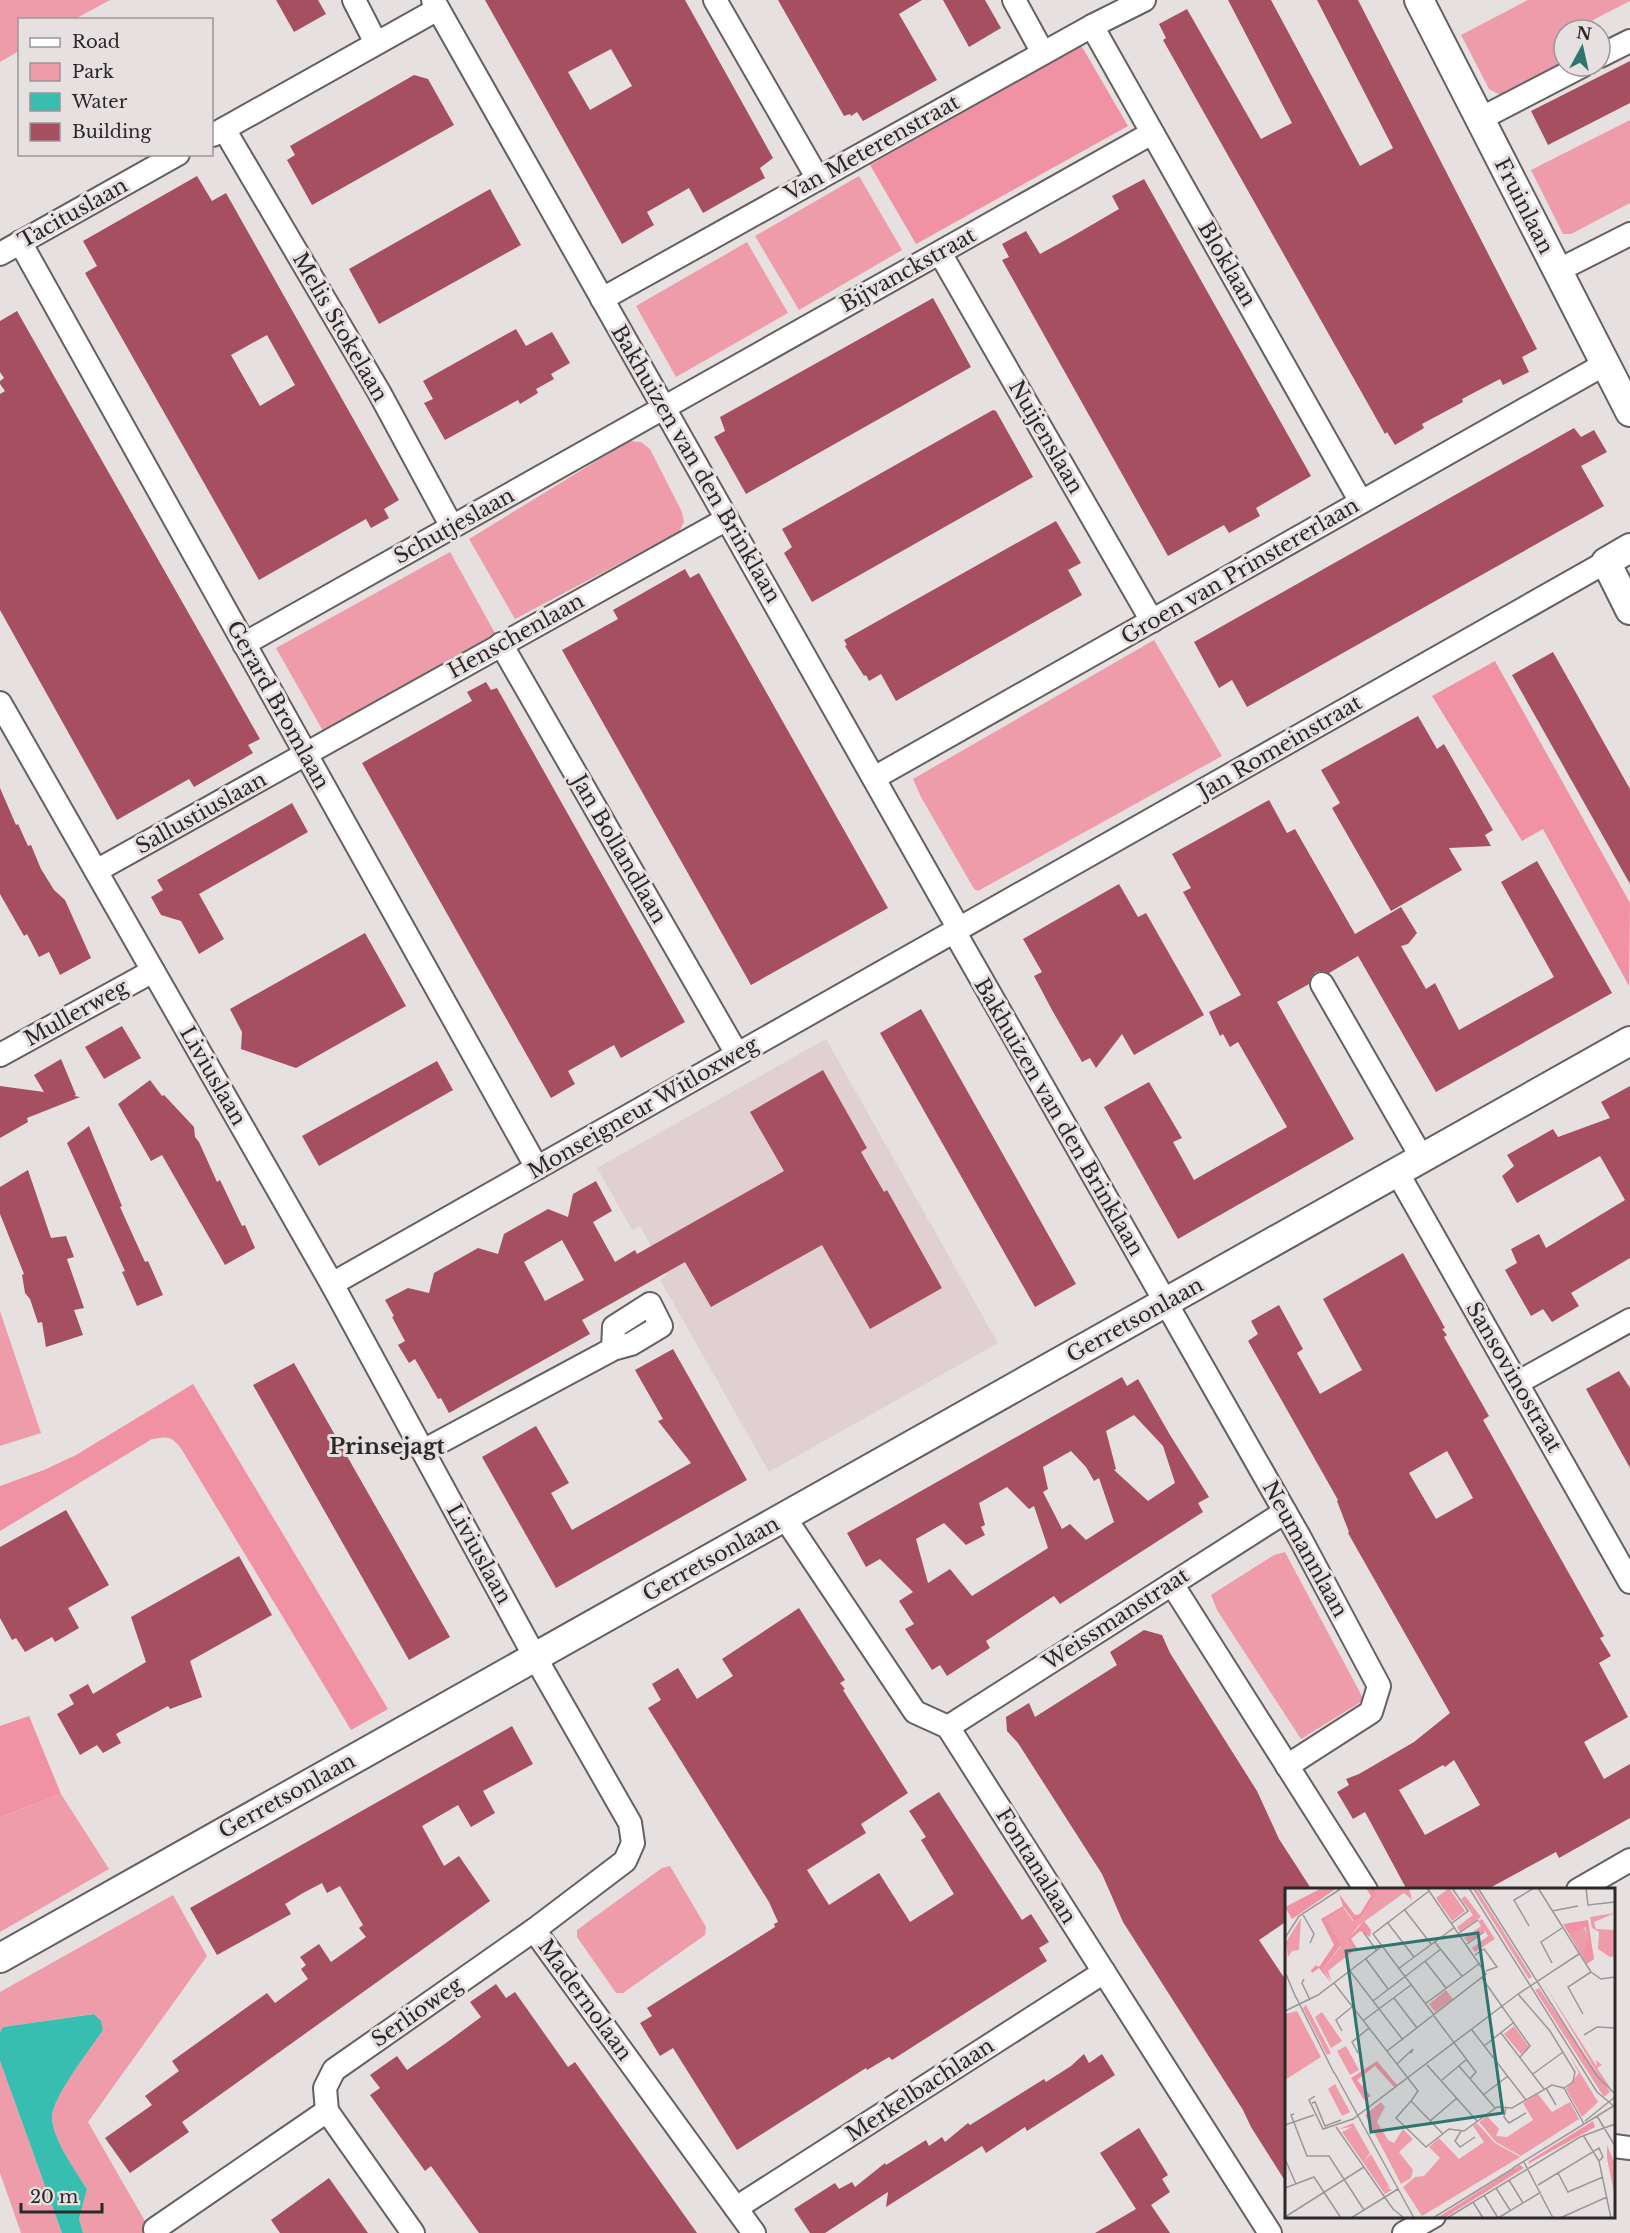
<svg xmlns="http://www.w3.org/2000/svg" width="1630" height="2233" viewBox="0 0 1630 2233" font-family="'Libre Baskerville',serif">
<style>
.built{fill:#e1d0d2}
.green{fill:#ef9caa}
.forest{fill:#f092a3}
.water{fill:#37beb1}
.building{fill:#a54f61;fill-rule:evenodd}
.lines{fill:none;stroke-linecap:round;stroke-linejoin:round}
.minor-casing{stroke:#666060;stroke-width:26}
.tertiary-casing{stroke:#666060;stroke-width:32}
.minor{stroke:#fff;stroke-width:22}
.tertiary{stroke:#fff;stroke-width:28}
.labels{text-anchor:middle;stroke-width:6;stroke-linejoin:round;paint-order:stroke}
.street-label{font-size:21px;fill:#2b2829;stroke:#e7e0e1}
.neighbourhood-label{font-size:22px;font-weight:bold;fill:#2b2829;stroke:#e7e0e1}
.inset-road{fill:none;stroke:#9c9697;stroke-width:1.5}
.view{fill:#2d756d;fill-opacity:0.15;stroke:#2d756d;stroke-width:3}
.inset-edge{fill:none;stroke:#2b2829;stroke-width:3}
</style>
<rect width="100%" height="100%" fill="#e7e0e1"/>
<path class="built" d="M826,1039L998,1343L769,1472L660,1280L667,1275L640,1226L632,1230L597,1168Z"/>
<g class="green">
<path d="M0,0H110L75,19L20,20L19,51L0,62Z"/>
<path d="M1528,0H1630V1L1593,20L1597,30H1564V63L1502,96L1489,89L1461,35Z"/>
<path d="M1630,120V203L1571,234H1563L1531,170Z"/>
<path d="M859,176L902,250L799,310L755,236Z"/>
<path d="M747,242L788,313L676,377L636,306Z"/>
<path d="M629,441L641,442L650,449L682,512L684,522L679,532L515,619L469,539Z"/>
<path d="M450,552L496,635L323,731L276,648Z"/>
<path d="M1154,640L1222,756L978,891L974,889L921,797L913,779Z"/>
<path d="M0,1311L41,1433L0,1446Z"/>
<path d="M1285,1552L1364,1700L1301,1739L1217,1610L1211,1595L1274,1555Z"/>
<path d="M61,1794L109,1869L0,1932V1817Z"/>
<path d="M670,1866L706,1927L705,1935L623,1993H616L577,1937V1930L662,1868Z"/>
<path d="M173,1895L207,1956L88,2122L149,2228L142,2233H83L79,2219L87,2189C76,2171 53,2140 52,2118C51,2099 91,2048 103,2030L100,2021L93,2014L3,2027L0,2032V1992Z"/>
<path d="M0,2061L62,2233H21L0,2173Z"/>
</g>
<g class="forest">
<path d="M1081,45L1128,126L916,244L870,165Z"/>
<path d="M1495,661L1630,903L1629,986L1543,829L1522,841L1432,696Z"/>
<path d="M193,1384L388,1709L351,1730L182,1450C172,1436 169,1436 152,1439L0,1531V1486L44,1470L76,1455Z"/>
<path d="M29,1716L61,1794L0,1817V1726Z"/>
</g>
<path class="water" d="M94,2014L101,2021L103,2030C91,2048 51,2099 52,2118C53,2140 76,2171 87,2189L79,2219L83,2233H62L0,2061V2032L3,2027Z"/>
<g class="building">
<path d="M276,0H318L326,14L294,32Z"/>
<path d="M485,0H685L773,158L760,168L765,178L703,213L689,188L647,212L654,225L622,244ZM611,49L632,86L590,110L568,72Z"/>
<path d="M778,0H922L899,14L937,80L863,121L857,112L851,116L850,114L844,116Z"/>
<path d="M943,0H985L1001,28L969,47Z"/>
<path d="M1228,0H1271L1360,166L1393,148L1317,0H1358L1537,349L1522,357L1529,372L1503,385L1500,379L1462,399L1463,402L1422,424L1424,428L1395,445L1387,432L1385,434L1163,40L1166,38L1159,24L1187,9L1261,139L1292,123Z"/>
<path d="M1630,61V103L1548,145L1531,111Z"/>
<path d="M414,75L428,79L454,125L312,205L287,160L295,155L290,146Z"/>
<path d="M197,176L212,201L226,193L399,500L384,509L389,518L371,528L366,519L259,580L85,273L97,266L83,241ZM267,335L295,385L260,406L231,355Z"/>
<path d="M1144,179L1311,476L1256,508L1260,516L1229,533L1224,525L1168,556L1002,260L1009,257L1002,244L1026,231L1040,254L1071,237L1119,209L1112,196Z"/>
<path d="M490,189L521,245L379,324L349,269Z"/>
<path d="M933,298L971,367L746,494L714,437L725,431L720,417Z"/>
<path d="M17,311L260,739L248,745L253,753L194,787L189,779L117,820L0,610V394L5,391L0,384V381L4,378L0,372V321Z"/>
<path d="M516,329L526,346L552,332L570,363L551,374L554,379L536,389L538,393L520,404L518,400L445,440L424,403L433,399L423,381Z"/>
<path d="M993,410L996,411L1033,477L812,602L784,553L792,547L782,529Z"/>
<path d="M1574,428L1581,437L1594,430L1607,452L1581,466L1604,506L1247,707L1232,680L1219,688L1194,642Z"/>
<path d="M1056,521L1081,563L1068,570L1082,595L896,701L881,674L869,681L866,675L864,676L845,646L847,645L844,640Z"/>
<path d="M685,569L690,578L699,573L888,908L751,985L562,650L618,619L613,610Z"/>
<path d="M1553,652L1630,789V884L1512,675Z"/>
<path d="M486,682L491,690L497,688L685,1022L621,1058L614,1045L568,1071L575,1084L551,1098L362,763L472,701L467,692Z"/>
<path d="M1418,716L1437,749L1444,744L1493,830L1485,835L1491,846L1449,848L1462,870L1391,911L1332,808L1340,803L1321,770Z"/>
<path d="M0,788L16,825L18,824L28,846L31,845L41,869L54,890L65,900L91,958L60,975L49,952L39,957L27,934L24,936L0,894Z"/>
<path d="M1269,800L1287,833L1295,829L1355,934L1401,907L1417,933L1408,944L1401,946L1426,989L1435,983L1459,1030L1554,977L1501,882L1537,861L1612,993L1436,1092L1358,956L1329,973L1323,971L1316,972L1311,977L1309,984L1277,1002L1354,1139L1178,1239L1104,1107L1149,1082L1182,1138L1173,1142L1194,1180L1287,1127L1238,1042L1230,1047L1223,1034L1220,1036L1209,1012L1241,995L1183,892L1191,888L1172,854Z"/>
<path d="M292,803L308,832L199,894L224,939L199,954L181,921L161,915L151,897L163,890L157,880Z"/>
<path d="M1119,884L1138,917L1146,913L1204,1015L1134,1055L1122,1034L1096,1068L1090,1058L1082,1062L1052,1010L1034,976L1042,972L1023,939Z"/>
<path d="M365,933L406,1006L296,1068L241,1049L242,1032L230,1009Z"/>
<path d="M921,1009L1076,1284L1035,1307L880,1033Z"/>
<path d="M122,1026L141,1058L104,1079L85,1047Z"/>
<path d="M61,1059L76,1095L74,1096L80,1097L27,1118L28,1122L0,1138V1086L44,1092L34,1075Z"/>
<path d="M437,1061L453,1090L319,1166L302,1136Z"/>
<path d="M823,1070L867,1148L861,1152L884,1192L887,1190L942,1288L870,1329L822,1245L711,1307L685,1262L582,1320L590,1334L449,1413L441,1398L438,1399L415,1359L409,1363L398,1345L405,1341L392,1317L394,1316L385,1300L408,1288L429,1293L434,1273L478,1248L498,1254L504,1234L548,1209L568,1217L573,1194L596,1181L612,1211L593,1222L615,1262L635,1250L637,1254L784,1171L750,1112ZM562,1240L584,1280L545,1301L524,1262Z"/>
<path d="M150,1080L162,1096L164,1095L194,1127L195,1137L199,1142L217,1182L220,1180L242,1226L245,1225L255,1248L225,1265L162,1155L151,1161L118,1104Z"/>
<path d="M1630,1086V1258L1571,1293L1579,1306L1552,1322L1543,1309L1531,1316L1505,1270L1517,1263L1511,1249L1539,1234L1546,1248L1625,1200L1600,1156L1517,1203L1502,1176L1514,1166L1507,1155L1553,1129L1558,1137L1610,1118L1601,1102Z"/>
<path d="M89,1126L122,1206L120,1207L145,1262L148,1261L163,1295L137,1306L122,1272L125,1271L67,1143Z"/>
<path d="M28,1170L51,1238L66,1236L74,1257L67,1259L84,1308L74,1310L83,1335L46,1347L42,1322L38,1323L30,1299L25,1293L22,1275L24,1274L0,1214V1187Z"/>
<path d="M1403,1253L1445,1328L1442,1329L1447,1335L1444,1337L1489,1416L1483,1420L1604,1636L1600,1638L1611,1656L1599,1663L1628,1717L1584,1742L1604,1779L1630,1764V1818L1559,1858L1556,1852L1486,1890H1407L1365,1812L1353,1819L1337,1792L1349,1785L1346,1779L1359,1774L1414,1742L1450,1713L1348,1533L1349,1532L1337,1501L1338,1500L1248,1341L1258,1334L1251,1321L1279,1305L1303,1349L1297,1353L1320,1394L1362,1370L1323,1299ZM1447,1451L1473,1498L1436,1519L1409,1473ZM1454,1760L1480,1805L1425,1835L1399,1790L1443,1765L1445,1767Z"/>
<path d="M673,1349L747,1480L556,1588L482,1457L536,1426L569,1483L551,1493L572,1530L691,1463L658,1421L663,1419L635,1370Z"/>
<path d="M294,1363L450,1637L409,1660L253,1385Z"/>
<path d="M1619,1371L1630,1388V1468L1586,1389Z"/>
<path d="M1122,1377L1127,1386L1138,1379L1170,1435L1209,1497L1198,1503L1203,1512L1060,1604L1054,1596L1037,1607L986,1641L990,1648L947,1676L940,1665L932,1670L905,1629L914,1624L899,1601L913,1592L880,1559L866,1567L847,1533ZM1134,1415L1163,1446L1175,1483L1148,1501L1114,1470L1116,1469L1106,1431ZM1071,1451L1086,1467L1094,1481L1099,1478L1114,1522L1086,1540L1070,1524L1062,1529L1043,1492L1048,1489L1043,1467ZM1007,1487L1029,1509L1034,1506L1048,1548L972,1596L950,1569L928,1583L916,1539L944,1523L966,1545L985,1535L981,1527L985,1525L979,1503Z"/>
<path d="M66,1510L109,1585L68,1608L79,1628L55,1642L52,1637L25,1652L16,1638L12,1640L0,1618V1547Z"/>
<path d="M239,1556L272,1615L190,1661L202,1697L170,1709L168,1706L116,1734L121,1743L103,1753L97,1745L80,1755L57,1714L74,1704L69,1695L88,1684L93,1694L146,1662L131,1617Z"/>
<path d="M799,1608L845,1680L840,1683L845,1689L843,1690L908,1793L861,1824L866,1833L807,1870L829,1905L879,1873L910,1922L954,1894L921,1840L926,1837L909,1811L939,1792L1022,1920L1031,1914L1049,1942L1039,1948L1047,1961L892,2060L889,2057L867,2070L866,2068L737,2150L673,2048L660,2056L640,2023L652,2016L647,2008L775,1927L774,1924L778,1922L769,1902L648,1708L661,1700L652,1684L678,1668L697,1699L733,1676L722,1659Z"/>
<path d="M1144,1630L1162,1635L1170,1653L1257,1791L1279,1839L1312,1890H1287V1921L1259,1940L1287,1982V2184L1251,2127L1243,2110L1123,1922L1102,1874L1018,1743L1007,1731L1006,1717L1029,1703L1035,1717L1117,1665L1110,1652Z"/>
<path d="M512,1726L533,1764L483,1791L495,1813L471,1827L458,1805L422,1826L444,1866L459,1856L490,1901L182,2122L189,2132L130,2173L105,2138L152,2105L145,2096L179,2071L172,2061L267,1993L275,2003L308,1979L301,1969L306,1965L300,1957L319,1944L331,1962L366,1937L359,1928L363,1925L340,1886L327,1893L322,1883L303,1893L285,1904L291,1914L217,1955L190,1908Z"/>
<path d="M496,1984L506,1998L515,1992L568,2067L575,2062L697,2233H479L431,2166L425,2171L370,2095L380,2088L370,2075L397,2056L407,2070L446,2043L481,2017L470,2002Z"/>
<path d="M1084,2054L1089,2063L1102,2054L1115,2075L1027,2131L1025,2127L986,2153L982,2146L886,2207L888,2192L825,2233H810L794,2209L835,2183L839,2189L852,2182L855,2187L885,2163L886,2165L926,2140L929,2146L942,2137L945,2142L968,2123L970,2125L1044,2079L1046,2082L1071,2066Z"/>
<path d="M1139,2128L1168,2175L1162,2179L1170,2192L1151,2205L1170,2233H1095L1136,2209L1100,2153Z"/>
<path d="M329,2178L368,2233H280L271,2220Z"/>
</g>
<g class="lines">
<defs>
<g id="minor">
<path d="M354,0L376,43"/>
<path d="M433,0L959,929"/>
<path d="M715,0L818,179"/>
<path d="M1014,0L1043,53"/>
<path d="M1092,26L1361,502"/>
<path d="M1600,56L1630,41"/>
<path d="M1480,119L1582,66"/>
<path d="M224,129L379,392L452,527"/>
<path d="M213,135L438,9"/>
<path d="M20,242L537,1168"/>
<path d="M940,253L1152,621"/>
<path d="M0,254L178,154"/>
<path d="M1557,271L1630,234"/>
<path d="M602,299L1092,26L1144,0"/>
<path d="M244,644L1152,133"/>
<path d="M501,644L737,1054"/>
<path d="M0,703L332,1284L535,1657L630,1823L633,1843L625,1861L534,1930L754,2233"/>
<path d="M874,778L1605,364"/>
<path d="M96,871L727,519"/>
<path d="M954,931L1300,1538L1379,1686L1371,1712L1287,1766"/>
<path d="M1322,984L1422,1158"/>
<path d="M0,1055L153,971"/>
<path d="M1397,1172L1630,1582"/>
<path d="M332,1284L1606,562"/>
<path d="M1517,1383L1630,1320"/>
<path d="M423,1451L613,1349L631,1344L661,1326L650,1304L614,1327L613,1349"/>
<path d="M785,1518L915,1712L948,1727L1270,2233"/>
<path d="M1172,1584L1366,1890"/>
<path d="M948,1727L1285,1512"/>
<path d="M1578,1890L1630,1860"/>
<path d="M1614,2146L1630,2148"/>
<path d="M736,2208L1104,1972"/>
<path d="M155,2229L327,2111"/>
<path d="M413,2233L327,2111L325,2088L334,2070L534,1930"/>
<path d="M1404,2233L1434,2216"/>
</g>
<g id="tertiary">
<path d="M1419,0L1630,412"/>
<path d="M1630,548L1606,562L1630,610"/>
<path d="M0,1958L1630,1041"/>
</g>
</defs>
<use href="#minor" class="minor-casing"/>
<use href="#tertiary" class="tertiary-casing"/>
<use href="#minor" class="minor"/>
<use href="#tertiary" class="tertiary"/>
</g>
<g class="labels">
<g class="street-label">
<text transform="translate(872 148) rotate(-29)" y="7">Van Meterenstraat</text>
<text transform="translate(1524 206) rotate(63)" y="7">Fruinlaan</text>
<text transform="translate(73 213) rotate(-29)" y="7">Tacituslaan</text>
<text transform="translate(1227 264) rotate(60)" y="7">Bloklaan</text>
<text transform="translate(908 270) rotate(-29)" y="7">Bijvanckstraat</text>
<text transform="translate(340 327) rotate(60)" y="7">Melis Stokelaan</text>
<text transform="translate(1046 437) rotate(60)" y="7">Nuijenslaan</text>
<text transform="translate(696 464) rotate(60)" y="7">Bakhuizen van den Brinklaan</text>
<text transform="translate(454 526) rotate(-29)" y="7">Schutjeslaan</text>
<text transform="translate(1240 571) rotate(-30)" y="7">Groen van Prinstererlaan</text>
<text transform="translate(516 636) rotate(-29)" y="7">Henschenlaan</text>
<text transform="translate(278 705) rotate(61)" y="7">Gerard Bromlaan</text>
<text transform="translate(1280 747) rotate(-30)" y="7">Jan Romeinstraat</text>
<text transform="translate(201 813) rotate(-29)" y="7">Sallustiuslaan</text>
<text transform="translate(619 849) rotate(60)" y="7">Jan Bollandlaan</text>
<text transform="translate(76 1013) rotate(-29)" y="7">Mullerweg</text>
<text transform="translate(213 1076) rotate(60)" y="7">Liviuslaan</text>
<text transform="translate(643 1108) rotate(-30)" y="7">Monseigneur Witloxweg</text>
<text transform="translate(1059 1117) rotate(60)" y="7">Bakhuizen van den Brinklaan</text>
<text transform="translate(1135 1320) rotate(-29)" y="7">Gerretsonlaan</text>
<text transform="translate(1514 1377) rotate(60)" y="7">Sansovinostraat</text>
<text transform="translate(1305 1549) rotate(61)" y="7">Neumannlaan</text>
<text transform="translate(479 1554) rotate(61)" y="7">Liviuslaan</text>
<text transform="translate(711 1559) rotate(-29)" y="7">Gerretsonlaan</text>
<text transform="translate(1116 1619) rotate(-33)" y="7">Weissmanstraat</text>
<text transform="translate(287 1796) rotate(-29)" y="7">Gerretsonlaan</text>
<text transform="translate(1036 1866) rotate(58)" y="7">Fontanalaan</text>
<text transform="translate(585 2000) rotate(54)" y="7">Madernolaan</text>
<text transform="translate(417 2012) rotate(-35)" y="7">Serlioweg</text>
<text transform="translate(920 2090) rotate(-33)" y="7">Merkelbachlaan</text>
</g>
<g class="neighbourhood-label">
<text x="387" y="1454">Prinsejagt</text>
</g>
</g>
<g transform="translate(1285 1888)">
<rect width="330" height="330" fill="#e7e0e1"/>
<path d="M90,0H124L127,12L119,5L73,38L62,53L72,60L43,83L47,94L38,81L56,58L40,32L58,19L68,33L75,31L90,9ZM164,0L180,23L167,33L151,10ZM174,0L196,29L175,44L172,39L188,27L176,11L180,8ZM187,0H191L247,89L244,91ZM330,25L309,34L311,41L330,42V68L325,69L313,61L314,44L307,40L305,29ZM16,30L14,62L7,63L3,69L1,54ZM197,31L210,51L190,64L187,60L203,48L200,43L183,54L179,50L196,38L193,33ZM298,38L305,51L297,68L284,46ZM259,96L312,179L311,172L317,177L312,180L327,202L317,193ZM254,100L325,204L319,209L250,102ZM161,102L168,111L150,124L144,116ZM21,117L46,165L42,167L18,120ZM12,123L36,169L0,192V126ZM37,124L57,153L46,160L30,129ZM229,138L244,159L236,166L219,146ZM61,158L74,182L65,187L52,163ZM282,163L313,214L297,229L281,201L294,185ZM50,196L65,224L57,228L43,201ZM253,206L267,224L285,214L294,231L236,268L211,254L194,234L202,228L214,241L211,248L222,249L248,232L238,215ZM96,214L100,219L92,234L103,252L109,255L118,241L128,251L114,264L128,282L126,290L116,296L80,227ZM68,235L85,265L79,273L86,266L105,300L100,299L107,302L100,306L57,244L67,239L54,241ZM192,235L210,255L235,269L137,328L118,299L130,289L139,288L155,270L144,259L154,250L174,271L199,254L188,238ZM322,257L330,276V309L322,271Z" fill="#ef9caa"/>
<path d="M37,0H52L7,31L0,19ZM81,0H90V9L75,31L69,33L59,19L41,32L56,57L38,81L46,95L34,80L27,85L26,82L31,77L34,79L49,57L36,31L58,18L54,6L70,27L75,26L86,8ZM303,32L309,71L302,76L297,68L304,51L300,39L284,46L278,36ZM79,33L86,42L85,49L75,43L66,51L72,60H69L62,52ZM92,173L112,197L109,199L90,178L72,192L86,208L79,212L66,190ZM308,233L310,239L243,276L244,273ZM235,277L239,280L159,330H152Z" fill="#f092a3"/>
<path class="inset-road" d="M167,0L183,23L167,35M184,0L312,204L330,219M193,0L312,188L330,206M253,0L306,84L316,91L330,89M301,0L303,17L330,14M144,3L88,46L149,127M119,21L146,56M267,23L293,18M17,25L29,46L25,55M102,34L129,69M244,38L229,12L249,0M79,45L92,63M174,45L193,32M0,50L14,28L57,0M149,53L177,88M182,56L199,44M190,67L199,61L212,79L201,83M81,71L103,101M140,73L161,100M267,75L256,54L277,40M113,81L170,39M65,83L118,152M0,84L11,110M197,90L245,158L235,169M19,91L17,95L25,112M49,95L133,203L126,213L158,246M233,106L265,143L290,184L288,194L279,200M11,109L49,185M109,110L132,140M88,113L156,61M140,116L195,75M0,123L33,107L96,59M298,126L283,99L306,84M149,128L191,184L185,191M79,132L126,97M330,138V171M187,142L241,212M57,143L51,132L68,118M216,145L259,201M299,147L312,139L330,140M199,158L228,135M102,163L201,86L142,0M73,165L67,154L84,140M112,176L128,161L126,165M142,177L192,233M174,178L210,220M49,184L129,330M248,186L278,164M157,192L182,171M261,200L271,217M279,200L299,236M198,207L223,188M30,208L24,212L38,241L68,231L233,106L294,66M126,213L111,230L141,259L164,241L179,243L212,219L227,220L267,197L279,200M27,215L30,214L40,238L56,232M221,219L219,229L224,235L241,225M9,226L6,227L22,268H44L79,322M312,228L330,258M145,233L172,210M300,233L330,209M0,237L29,227M51,239L108,321L118,329M176,243L170,253L175,259L190,249M298,247L314,273L326,330M0,271L11,296M239,274L268,330M228,280L330,217M273,285L283,304L318,289M224,292L238,315M253,297L314,260L318,269L314,273M0,300L29,289L56,330M211,300L225,322M199,307L213,330M188,314L198,330M0,329L79,279M66,330L113,301M148,330L229,280M162,330L295,249L330,236M213,330L256,304M275,330L322,309"/>
<path class="view" d="M193,45L218,225L86,244L61,63Z"/>
<rect width="330" height="330" class="inset-edge"/>
</g>
<rect x="18" y="18" width="195" height="138" fill="#e7e0e1" stroke="#9c9697" stroke-width="1.5"/>
<rect x="30" y="38" width="30" height="9" fill="#ffffff" stroke="#9c9697" stroke-width="1.5"/>
<text x="72" y="48" font-size="18" fill="#2b2829">Road</text>
<rect x="30" y="63" width="30" height="18" fill="#ef9caa" stroke="#9c9697" stroke-width="1.5"/>
<text x="72" y="78" font-size="18" fill="#2b2829">Park</text>
<rect x="30" y="93" width="30" height="18" fill="#37beb1" stroke="#9c9697" stroke-width="1.5"/>
<text x="72" y="108" font-size="18" fill="#2b2829">Water</text>
<rect x="30" y="123" width="30" height="18" fill="#a54f61" stroke="#9c9697" stroke-width="1.5"/>
<text x="72" y="138" font-size="18" fill="#2b2829">Building</text>
<g transform="translate(1582 48) rotate(8)"><circle r="28" fill="#e7e0e1" stroke="#9c9697" stroke-width="1.5"/>
<path d="M0-4.5L10 22L0 15L-10 22Z" fill="#2d756d"/>
<text y="-9" font-size="16" font-weight="bold" text-anchor="middle" fill="#2b2829">N</text>
</g>
<path d="M21 2203v9h81v-9" fill="none" stroke="#2b2829" stroke-width="3"/>
<text x="30" y="2203" font-size="18" fill="#2b2829" stroke="#e7e0e1" stroke-width="4.5" paint-order="stroke">20 m</text>
</svg>
